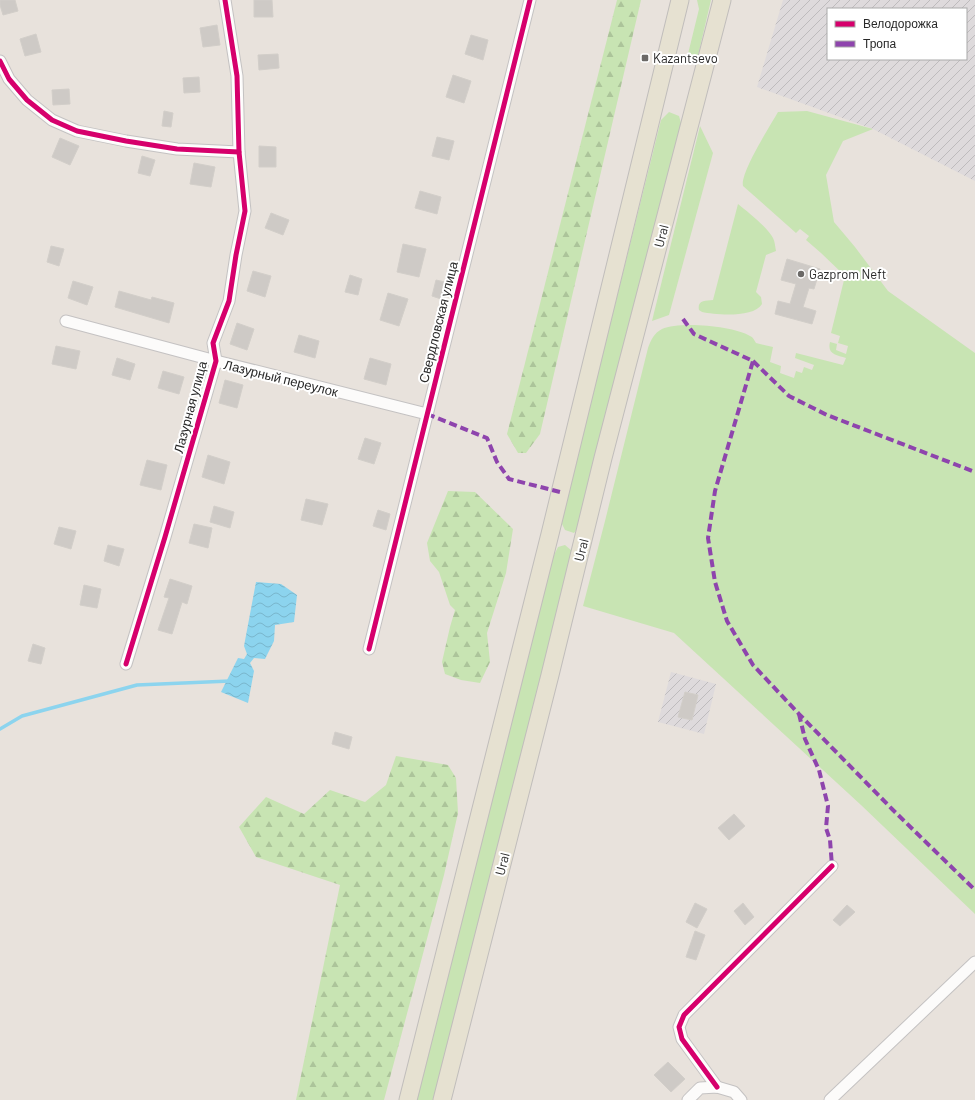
<svg xmlns="http://www.w3.org/2000/svg" width="975" height="1100" viewBox="0 0 975 1100" font-family="Barlow,sans-serif">
<style>
.industrial{fill:url(#industrial-furrows);fill-rule:evenodd}
.grass{fill:#c8e4b3}
.forest{fill:url(#forest-firs)}
.water{fill:url(#water-waves)}
.lines{fill:none;stroke-linecap:round;stroke-linejoin:round}
.stream{stroke:#8cd4ee;stroke-width:3.5}
.building{fill:#cecac6;stroke:#d2cec9}
.minor-casing{stroke:#c4c2c2;stroke-width:13}
.primary-casing{stroke:#c0bdbb;stroke-width:19}
.minor{stroke:#fcfbfa;stroke-width:11}
.primary{stroke:#e6e1d1;stroke-width:17}
.quiet{stroke:#8e44ad;stroke-width:4;stroke-dasharray:8 4;stroke-linecap:butt}
.cycleway-casing{stroke:#fff;stroke-width:8}
.cycleway{stroke:#d6006c;stroke-width:5}
.poi-dot{fill:#6b6967;stroke:#fff;stroke-width:1.5}
.labels{text-anchor:middle;stroke-width:4;stroke-linejoin:round;paint-order:stroke}
.poi-label{font-size:13px;fill:#282828;stroke:#fff;text-anchor:start}
.street-label{font-size:13px;fill:#282828;stroke:#fff}
</style>
<defs>
<pattern id="industrial-furrows" width="10" height="10" patternUnits="userSpaceOnUse"><rect width="10" height="10" fill="#dedadc"/><path d="M-1 1l2-2M0 10L10 0M9 11l2-2" fill="none" stroke="#bebbbd"/></pattern>
<pattern id="forest-firs" width="22" height="20" patternUnits="userSpaceOnUse"><rect width="22" height="20" fill="#c8e4b3"/><path d="M5 1l3.5 6h-7zM16 11l3.5 6h-7z" fill="#acc49a"/></pattern>
<pattern id="water-waves" width="16" height="10" patternUnits="userSpaceOnUse"><rect width="16" height="10" fill="#8cd4ee"/><path d="M0 5q4-4 8 0t8 0" fill="none" stroke="#79b6cc"/></pattern>
</defs>
<rect width="100%" height="100%" fill="#e8e2dc"/>
<g class="industrial">
<path d="M783,0H975V181L873,129L757,87ZM828,9H966V59H828Z"/>
<path d="M671,672L716,684L704,734L658,722Z"/>
</g>
<g class="grass">
<path d="M697,0H711L697,60L693,63L689,62L687,58L699,9Z"/>
<path d="M807,111L873,129L843,141L826,175L834,222L855,247L888,291L975,353V914L861,805L674,633L583,606L605,521L648,348C651,340 654,333 662,329C680,321 733,326 750,336C753,337 754,340 756,343L773,347L770,362L781,366L780,373L794,378L796,371L802,373L804,367L812,370L814,365L795,358L796,353L843,365L846,358C836,355 827,354 830,342L837,344L836,350L846,354L848,346L838,343L840,336L831,333L845,276L821,253L806,240L809,236L800,229L796,233L743,186C740,173 770,126 778,112Z"/>
<path d="M669,112L679,116L681,123L580,526L574,533L565,530L561,522L661,120Z"/>
<path d="M700,126L713,153L669,315L652,321Z"/>
<path d="M738,204C748,212 767,227 773,238C775,242 775,246 776,251L766,255L756,292L761,297L762,304C754,318 716,315 702,312L699,310C697,300 705,301 713,300Z"/>
<path d="M565,545L572,551L571,563L435,1100H415L553,557L558,547Z"/>
</g>
<g class="forest">
<path d="M617,0H641L540,434L526,453H518L507,434Z"/>
<path d="M448,491L475,492L513,529L506,573L487,633L490,662L480,683L461,680L445,674L442,662L450,627L455,610L450,605L439,572L430,561L427,543Z"/>
<path d="M396,756L448,765L456,778L458,813L444,875L384,1100H296L340,885L256,857L239,827L266,797L304,814L330,790L365,802L386,785Z"/>
</g>
<path class="water" d="M256,582L281,584L297,595L294,622L275,625L274,641L265,659L254,658L250,663L254,671L248,703L221,692L238,658L244,659L247,654L244,646Z"/>
<g class="lines">
<path class="stream" d="M0,729L22,716L137,685L230,681"/>
</g>
<g class="building">
<path d="M0,0H15L18,11L3,15L0,5Z"/>
<path d="M254,0H272L273,17H254Z"/>
<path d="M217,25L220,45L203,47L200,28Z"/>
<path d="M36,34L41,52L25,56L20,39Z"/>
<path d="M471,35L488,40L483,60L465,54Z"/>
<path d="M278,54L279,68L259,70L258,55Z"/>
<path d="M453,75L471,81L464,103L446,97Z"/>
<path d="M199,77L200,92L184,93L183,78Z"/>
<path d="M69,89L70,104L53,105L52,90Z"/>
<path d="M164,111L173,113L171,127L162,126Z"/>
<path d="M437,137L454,141L449,160L432,156Z"/>
<path d="M60,138L79,146L70,165L52,157Z"/>
<path d="M259,146L276,147V167H259Z"/>
<path d="M142,156L155,160L150,176L138,173Z"/>
<path d="M194,163L215,167L211,187L190,184Z"/>
<path d="M420,191L441,197L437,214L415,208Z"/>
<path d="M271,213L289,220L283,235L265,228Z"/>
<path d="M403,244L426,249L419,277L397,272Z"/>
<path d="M51,246L64,249L59,266L47,262Z"/>
<path d="M787,259L820,269L814,289L809,288L803,307L816,311L812,324L775,314L778,301L790,304L796,284L781,280Z"/>
<path d="M253,271L271,276L265,297L247,291Z"/>
<path d="M350,275L362,279L358,295L345,292Z"/>
<path d="M436,280L449,283L444,300L432,296Z"/>
<path d="M73,281L93,287L87,305L68,298Z"/>
<path d="M119,291L151,300L152,297L174,303L169,323L115,307Z"/>
<path d="M388,293L408,299L399,326L380,320Z"/>
<path d="M237,323L254,329L247,350L230,344Z"/>
<path d="M299,335L319,341L315,358L294,352Z"/>
<path d="M56,346L80,351L76,369L52,364Z"/>
<path d="M117,358L135,364L130,380L112,375Z"/>
<path d="M370,358L391,364L386,385L364,379Z"/>
<path d="M163,371L184,377L179,394L158,388Z"/>
<path d="M225,380L243,385L237,408L219,403Z"/>
<path d="M365,438L381,443L374,464L358,459Z"/>
<path d="M208,455L230,462L224,484L202,477Z"/>
<path d="M147,460L167,465L161,490L140,485Z"/>
<path d="M306,499L328,504L322,525L301,520Z"/>
<path d="M214,506L234,512L230,528L210,522Z"/>
<path d="M378,510L390,514L386,530L373,526Z"/>
<path d="M194,524L212,528L208,548L189,543Z"/>
<path d="M59,527L76,531L71,549L54,544Z"/>
<path d="M108,545L124,549L119,566L104,561Z"/>
<path d="M170,579L192,586L187,604L182,602L172,634L158,630L169,598L164,597Z"/>
<path d="M84,585L101,589L97,608L80,605Z"/>
<path d="M33,644L45,648L41,664L28,661Z"/>
<path d="M685,692L698,695L692,720L678,717Z"/>
<path d="M335,732L352,737L349,749L332,744Z"/>
<path d="M734,814L745,826L729,840L718,828Z"/>
<path d="M695,903L707,909L697,928L686,922Z"/>
<path d="M743,903L754,917L745,925L734,911Z"/>
<path d="M847,905L855,912L840,926L833,920Z"/>
<path d="M695,931L705,935L696,960L686,957Z"/>
<path d="M668,1062L685,1079L671,1092L654,1075Z"/>
</g>
<g class="lines">
<defs>
<g id="minor">
<path d="M0,61L9,79L27,100L52,120L77,131L126,141L177,149L239,152"/>
<path d="M66,321L216,361L427,414"/>
<path d="M369,649L530,0"/>
<path d="M126,664L165,537L216,361L213,343L229,301L236,255L245,211L239,152L237,76L225,0"/>
<path d="M717,1087L682,1039L679,1027L684,1015L832,866"/>
<path d="M688,1100L700,1088L717,1087L734,1092L741,1100"/>
<path d="M830,1100L975,962"/>
</g>
<g id="primary">
<path d="M408,1100L550,534L680,0"/>
<path d="M442,1100L550,675L603,458L722,0"/>
</g>
</defs>
<use href="#minor" class="minor-casing"/>
<use href="#primary" class="primary-casing"/>
<use href="#minor" class="minor"/>
<use href="#primary" class="primary"/>
<g class="quiet">
<path d="M683,319L694,334L753,361L715,491L708,538L715,582L727,621L753,665L799,714L893,810L975,890"/>
<path d="M753,361L789,396L827,415L975,472"/>
<path d="M427,414L487,438L497,462L509,479L560,492"/>
<path d="M799,714L805,739L819,770L828,806L826,828L830,840L832,866"/>
</g>
<defs>
<g id="cycleway">
<path d="M0,61L9,79L27,100L52,120L77,131L126,141L177,149L239,152"/>
<path d="M369,649L530,0"/>
<path d="M126,664L165,537L216,361L213,343L229,301L236,255L245,211L239,152L237,76L225,0"/>
<path d="M717,1087L682,1039L679,1027L684,1015L832,866"/>
</g>
</defs>
<use href="#cycleway" class="cycleway-casing"/>
<use href="#cycleway" class="cycleway"/>
</g>
<g class="poi-dot">
<rect x="641" y="54" width="8" height="8" rx="2"/>
<circle cx="801" cy="274" r="4"/>
</g>
<g class="labels">
<g class="poi-label">
<text x="653" y="63">Kazantsevo</text>
<text x="809" y="279">Gazprom Neft</text>
</g>
<g class="street-label">
<text transform="translate(661 236) rotate(-76)" y="5">Ural</text>
<text transform="translate(438 322) rotate(-76)" y="5">Свердловская улица</text>
<text transform="translate(281 378) rotate(14)" y="5">Лазурный переулок</text>
<text transform="translate(190 407) rotate(-75)" y="5">Лазурная улица</text>
<text transform="translate(581 550) rotate(-76)" y="5">Ural</text>
<text transform="translate(502 864) rotate(-76)" y="5">Ural</text>
</g>
</g>
<rect x="827" y="8" width="140" height="52" fill="#ffffff" stroke="#a9a9a9"/>
<rect x="835" y="21" width="20" height="6" fill="#d6006c" stroke="#a9a9a9"/>
<text x="863" y="28" font-size="12" fill="#282828">Велодорожка</text>
<rect x="835" y="41" width="20" height="6" fill="#8e44ad" stroke="#a9a9a9"/>
<text x="863" y="48" font-size="12" fill="#282828">Тропа</text>
</svg>
